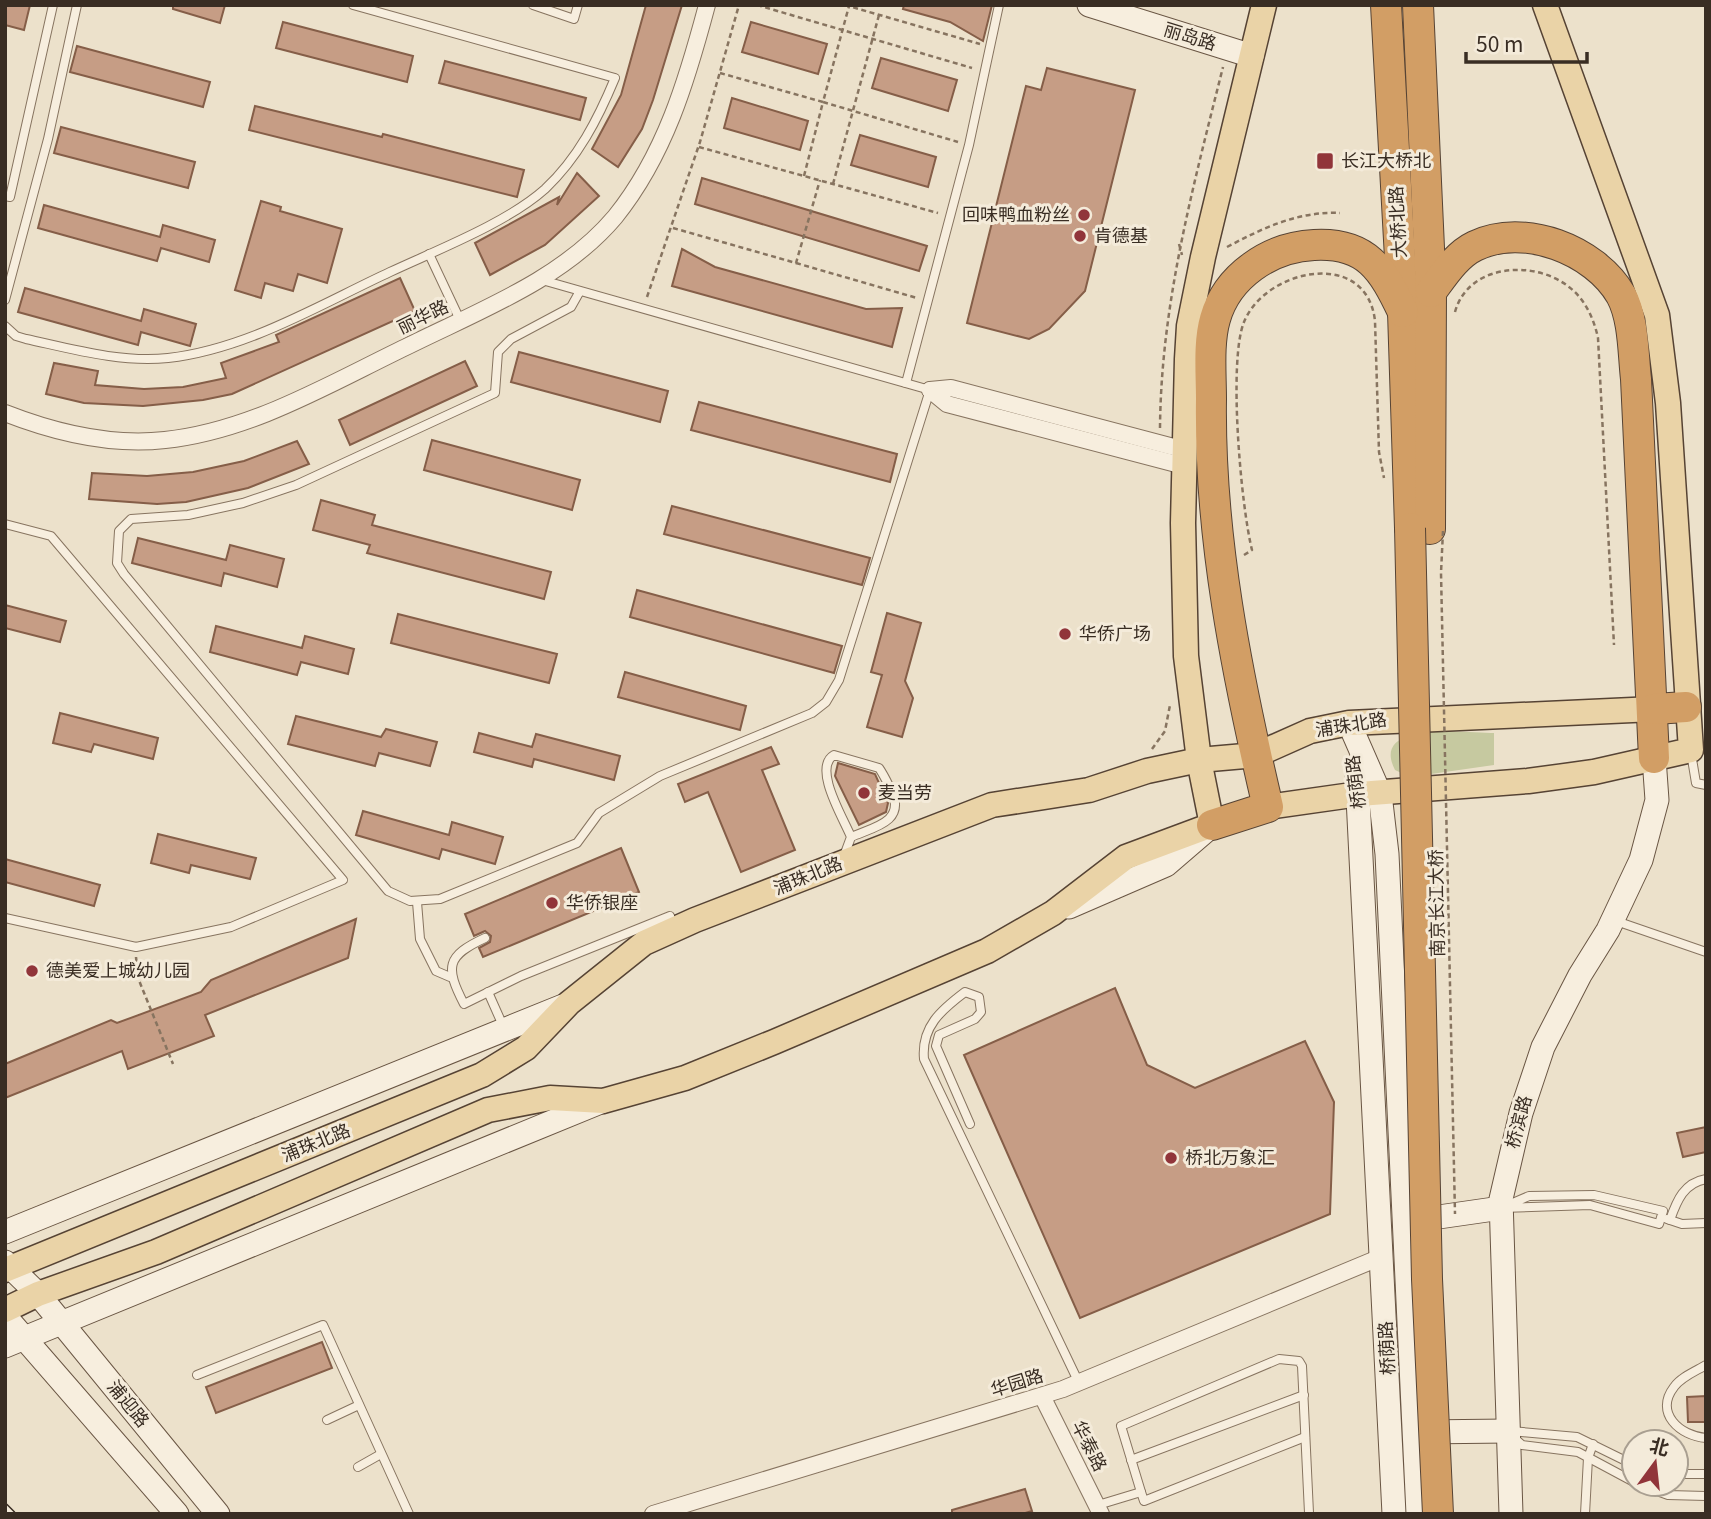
<svg xmlns="http://www.w3.org/2000/svg" width="1711" height="1519" viewBox="0 0 1711 1519" font-family="Georgia,'Noto Sans SC',serif">
<style>
.green{fill:#c6c9a0}
.building{fill:#c69d85;stroke:#855e48;stroke-width:2}
.lines{fill:none;stroke-linecap:round;stroke-linejoin:round}
.lane-casing{stroke:#877460;stroke-width:10}
.street-casing{stroke:#877460;stroke-width:18}
.secondary-casing{stroke:#695543;stroke-width:25}
.primary-casing{stroke:#564334;stroke-width:27}
.highway-casing{stroke:#564334;stroke-width:32}
.path{stroke:#877460;stroke-width:2.5;stroke-dasharray:5 3.5;stroke-linecap:butt}
.lane{stroke:#f7eede;stroke-width:8}
.street{stroke:#f7eede;stroke-width:16}
.secondary{stroke:#f7eede;stroke-width:23}
.primary{stroke:#ead3a7;stroke-width:24}
.highway{stroke:#d29e65;stroke-width:30}
.rail-casing{stroke:#392d23;stroke-width:8}
.rail{stroke:#f4ebda;stroke-width:5;stroke-dasharray:16;stroke-linecap:butt}
.highway-bridge-casing{stroke:#564334;stroke-width:32;stroke-linecap:butt}
.path-bridge{stroke:#877460;stroke-width:2.5;stroke-dasharray:5 3.5;stroke-linecap:butt}
.highway-bridge{stroke:#d29e65;stroke-width:30}
.poi-dot{fill:#91353a;stroke:#f4ebda;stroke-width:2.5}
.labels{text-anchor:middle;stroke-width:6;stroke-linejoin:round;paint-order:stroke}
.street-label{font-size:18px;fill:#392d23;stroke:#f4ebda}
.poi-label{font-size:18px;fill:#392d23;stroke:#f4ebda;text-anchor:start}
</style>
<rect width="100%" height="100%" fill="#ece1cb"/>
<path class="green" d="M1494,733V765L1410,777L1395,770C1369,720 1467,733 1494,733Z"/>
<g class="building">
<path d="M5,5H30L24,30L5,25Z"/>
<path d="M173,5H225L220,23L173,9Z"/>
<path d="M646,5H682L653,100L642,129L618,167L592,149L621,95Z"/>
<path d="M904,5H992L983,41L950,22L903,9Z"/>
<path d="M283,22L413,56L407,82L276,48Z"/>
<path d="M751,22L827,44L818,74L742,52Z"/>
<path d="M77,46L210,82L203,107L70,72Z"/>
<path d="M881,58L957,80L948,111L872,88Z"/>
<path d="M445,61L586,98L580,120L439,83Z"/>
<path d="M1047,68L1135,90L1085,291L1049,329L1029,339L967,323L1026,86L1041,90Z"/>
<path d="M732,98L808,121L800,150L724,128Z"/>
<path d="M255,106L382,137L383,134L524,170L517,197L249,130Z"/>
<path d="M61,127L195,162L188,188L54,153Z"/>
<path d="M860,135L936,157L928,187L851,165Z"/>
<path d="M577,173L599,196L545,245L490,275L475,243L559,197L557,205Z"/>
<path d="M702,178L927,246L919,271L695,204Z"/>
<path d="M261,201L281,207L280,211L342,229L327,283L298,274L293,291L265,283L261,298L235,290Z"/>
<path d="M44,205L160,237L163,225L215,240L209,262L161,248L157,261L38,228Z"/>
<path d="M682,249L715,267L866,309L902,308L892,347L672,286Z"/>
<path d="M400,278L415,311L232,394L203,400L143,406L84,403L46,394L54,363L98,371L95,385L144,389L183,387L226,378L221,363L279,342L276,335Z"/>
<path d="M25,288L141,321L144,309L196,324L190,346L141,332L138,345L18,312Z"/>
<path d="M519,352L668,391L660,422L511,382Z"/>
<path d="M465,361L477,386L350,445L339,420Z"/>
<path d="M699,402L897,454L890,482L691,430Z"/>
<path d="M432,440L580,480L572,510L424,470Z"/>
<path d="M297,441L309,464L248,488L186,502L157,504L89,499L92,473L147,476L193,472L244,461Z"/>
<path d="M321,500L375,515L372,525L551,572L544,599L367,553L370,545L313,530Z"/>
<path d="M672,506L870,558L862,585L664,534Z"/>
<path d="M138,538L226,560L230,545L284,559L277,587L224,573L221,586L132,563Z"/>
<path d="M637,590L842,646L834,673L630,617Z"/>
<path d="M5,605L66,621L60,642L5,628Z"/>
<path d="M887,613L921,623L905,681L913,698L902,737L867,727L882,675L871,672Z"/>
<path d="M398,614L557,654L549,683L391,643Z"/>
<path d="M216,626L302,648L305,636L354,649L348,674L301,662L297,675L210,652Z"/>
<path d="M625,672L746,706L740,730L618,697Z"/>
<path d="M60,713L158,738L153,759L94,744L91,752L53,743Z"/>
<path d="M296,716L381,737L386,729L437,742L430,766L379,753L375,766L288,744Z"/>
<path d="M479,733L532,747L536,734L620,756L614,780L534,759L532,767L474,752Z"/>
<path d="M771,747L779,764L762,770L795,850L741,872L708,792L685,802L678,784Z"/>
<path d="M838,763L875,774L888,803L886,812L859,825L835,776Z"/>
<path d="M363,811L449,835L452,822L503,837L495,864L442,849L439,859L356,835Z"/>
<path d="M158,834L256,858L250,879L191,865L189,873L151,863Z"/>
<path d="M621,848L639,892L483,957L479,948L490,942L491,936L485,931L474,936L465,914Z"/>
<path d="M5,859L100,885L94,906L5,882Z"/>
<path d="M356,919L348,958L205,1015L214,1036L128,1069L122,1051L5,1098V1064L111,1020L117,1023L201,992L211,980Z"/>
<path d="M1115,988L1147,1065L1195,1088L1305,1041L1334,1102L1330,1214L1080,1318L964,1055Z"/>
<path d="M1706,1127V1152L1683,1157L1677,1133Z"/>
<path d="M322,1342L332,1368L216,1413L206,1387Z"/>
<path d="M1706,1396V1422H1688L1687,1397Z"/>
<path d="M1025,1489L1032,1511L1022,1514H952V1510Z"/>
</g>
<g class="lines">
<defs>
<g id="lane">
<path d="M533,5L574,19L578,5"/>
<path d="M5,196L10,197L53,5"/>
<path d="M429,254L460,320"/>
<path d="M542,280L930,390L839,680L826,702L812,713L660,776L599,813L577,843L440,899L410,901L388,891L124,574L117,563L119,531L131,519L188,515L243,503L296,485L495,393L498,352L511,339L571,307L580,291"/>
<path d="M5,300L48,139L77,5"/>
<path d="M5,326L16,336L26,339C72,349 121,363 168,358C247,349 319,305 390,272C437,250 507,223 545,189C578,158 598,119 615,78L353,5"/>
<path d="M906,383L969,145L999,5"/>
<path d="M5,524L51,536L343,880L231,927L136,947L5,918"/>
<path d="M1691,753L1696,783L1706,785"/>
<path d="M844,856L851,837C844,819 812,768 834,755L879,768C884,775 888,784 892,792C905,822 874,827 851,837"/>
<path d="M417,902L420,939L436,971L450,977"/>
<path d="M1616,921L1706,952"/>
<path d="M485,938C446,956 445,967 464,1004L521,976L670,916"/>
<path d="M488,992L504,1028"/>
<path d="M970,1124L936,1046L939,1035L975,1019L981,1012L979,997L965,992C941,1010 921,1027 924,1059L1079,1383"/>
<path d="M1594,1195L1663,1211L1659,1224L1590,1205L1501,1208L1529,1196Z"/>
<path d="M1667,1219L1682,1224L1706,1223"/>
<path d="M1670,1220C1677,1200 1684,1183 1706,1179"/>
<path d="M1706,1365C1696,1371 1681,1377 1674,1387C1654,1413 1680,1436 1706,1438"/>
<path d="M197,1375L323,1325L409,1514"/>
<path d="M327,1420L359,1405"/>
<path d="M1511,1431L1577,1437L1634,1465"/>
<path d="M1512,1436L1522,1445L1578,1452L1634,1482"/>
<path d="M1131,1460L1304,1395"/>
<path d="M358,1467L381,1454"/>
<path d="M1676,1474H1706"/>
<path d="M1638,1484L1668,1495L1706,1496"/>
<path d="M1141,1492L1144,1501L1305,1437"/>
<path d="M1098,1505L1141,1492L1121,1426L1279,1359L1299,1361L1302,1366L1309,1513"/>
<path d="M1585,1514L1588,1458L1593,1444"/>
</g>
<g id="street">
<path d="M930,390L947,404L1184,466"/>
<path d="M930,390L951,388L1185,450"/>
<path d="M5,413C56,433 111,446 165,440C251,431 329,384 406,347C478,311 562,280 615,217C665,155 687,80 707,5"/>
<path d="M1042,1396L1101,1514"/>
<path d="M653,1514L1063,1389L1381,1257"/>
</g>
<g id="secondary">
<path d="M1089,5L1252,56"/>
<path d="M1349,723L1380,794L1387,854L1418,1514"/>
<path d="M1357,778L1394,1514"/>
<path d="M1069,907L1166,865L1209,828"/>
<path d="M1411,1221L1501,1208"/>
<path d="M5,1232L563,1006"/>
<path d="M5,1262L38,1294L218,1514"/>
<path d="M5,1316L177,1514"/>
<path d="M5,1346L603,1101"/>
<path d="M1420,1432L1508,1431"/>
<path d="M1511,1514L1501,1199L1521,1113L1543,1047L1580,975L1608,930L1641,860L1657,800L1654,758"/>
</g>
<g id="primary">
<path d="M1268,807L1359,794L1528,781L1594,772L1691,750L1668,403L1657,315L1545,5"/>
<path d="M5,1270L482,1075L526,1048L569,1003L644,943L695,920L992,805L1089,790L1147,771L1199,760L1256,755L1310,731L1349,723L1654,709"/>
<path d="M5,1310L38,1294L156,1252L488,1110L550,1098L603,1101L685,1078L774,1042L987,951L1053,913L1126,857L1212,825L1199,760L1186,656L1183,523L1187,359L1189,326L1203,257L1264,5"/>
</g>
<g id="highway">
<path d="M1386,5L1403,312L1410,528"/>
<path d="M1418,5L1431,292L1430,529"/>
<path d="M1431,292C1443,276 1456,255 1475,246C1524,222 1595,250 1621,295C1634,319 1633,353 1636,379L1654,758"/>
<path d="M1654,709L1686,707"/>
<path d="M1212,825L1268,807C1237,675 1209,536 1211,399C1211,374 1208,343 1215,319C1227,276 1270,247 1314,245C1367,242 1383,270 1403,312"/>
</g>
</defs>
<use href="#lane" class="lane-casing"/>
<use href="#street" class="street-casing"/>
<use href="#secondary" class="secondary-casing"/>
<use href="#primary" class="primary-casing"/>
<use href="#highway" class="highway-casing"/>
<g class="path">
<path d="M757,5L972,68"/>
<path d="M845,5L980,44"/>
<path d="M720,73L823,102L849,6"/>
<path d="M699,147L938,213"/>
<path d="M804,176L823,102L958,142"/>
<path d="M833,184L879,15"/>
<path d="M673,228L796,263L820,180"/>
<path d="M1179,244L1182,255"/>
<path d="M1227,247C1263,228 1298,211 1340,213"/>
<path d="M796,263L917,298"/>
<path d="M647,297L700,142L739,5"/>
<path d="M1455,312C1468,264 1534,259 1569,287C1585,299 1594,319 1598,338L1614,645"/>
<path d="M1160,428C1161,304 1193,187 1223,67"/>
<path d="M1244,555L1252,550C1241,506 1228,361 1244,322C1266,268 1367,248 1375,321L1379,452L1384,478"/>
<path d="M1152,749L1165,731L1170,705"/>
<path d="M136,957L138,978L173,1064"/>
</g>
<use href="#lane" class="lane"/>
<use href="#street" class="street"/>
<use href="#secondary" class="secondary"/>
<use href="#primary" class="primary"/>
<use href="#highway" class="highway"/>
<defs>
<path id="rail" d="M5,1507L12,1514"/>
</defs>
<use href="#rail" class="rail-casing"/>
<use href="#rail" class="rail"/>
<defs>
<path id="highway-bridge" d="M1410,528L1427,1279L1438,1514"/>
</defs>
<use href="#highway-bridge" class="highway-bridge-casing"/>
<path class="path-bridge" d="M1443,531L1441,573L1455,1214"/>
<use href="#highway-bridge" class="highway-bridge"/>
</g>
<g class="poi-dot">
<rect x="1316" y="152" width="18" height="18" rx="3.5"/>
<circle cx="1084" cy="215" r="7"/>
<circle cx="1080" cy="236" r="7"/>
<circle cx="1065" cy="634" r="7"/>
<circle cx="864" cy="793" r="7"/>
<circle cx="552" cy="903" r="7"/>
<circle cx="32" cy="971" r="7"/>
<circle cx="1171" cy="1158" r="7"/>
</g>
<g class="labels">
<g class="street-label">
<text transform="translate(1190 37) rotate(17)" y="6">丽岛路</text>
<text transform="translate(1398 222) rotate(-93)" y="6">大桥北路</text>
<text transform="translate(423 317) rotate(-26)" y="6">丽华路</text>
<text transform="translate(1351 725) rotate(-9)" y="6">浦珠北路</text>
<text transform="translate(1356 782) rotate(-97)" y="6">桥荫路</text>
<text transform="translate(808 876) rotate(-22)" y="6">浦珠北路</text>
<text transform="translate(1437 903) rotate(-91)" y="6">南京长江大桥</text>
<text transform="translate(1519 1122) rotate(-75)" y="6">桥滨路</text>
<text transform="translate(316 1143) rotate(-22)" y="6">浦珠北路</text>
<text transform="translate(1387 1348) rotate(-93)" y="6">桥荫路</text>
<text transform="translate(1017 1383) rotate(-17)" y="6">华园路</text>
<text transform="translate(128 1404) rotate(51)" y="6">浦迎路</text>
<text transform="translate(1089 1446) rotate(63)" y="6">华泰路</text>
</g>
<g class="poi-label">
<text x="1341" y="167">长江大桥北</text>
<text x="1070" y="221" text-anchor="end">回味鸭血粉丝</text>
<text x="1094" y="242">肯德基</text>
<text x="1079" y="640">华侨广场</text>
<text x="878" y="799">麦当劳</text>
<text x="566" y="909">华侨银座</text>
<text x="46" y="977">德美爱上城幼儿园</text>
<text x="1185" y="1164">桥北万象汇</text>
</g>
</g>
<rect width="1711" height="1519" fill="none" stroke="#392d23" stroke-width="14"/>
<g transform="translate(1655 1463) rotate(15)"><circle r="33" fill="#f4ebda" stroke="#a99f91" stroke-width="2"/>
<path d="M0-5L12 26L0 18L-12 26Z" fill="#91353a"/>
<text y="-10" font-size="19" font-weight="bold" text-anchor="middle" fill="#392d23">北</text>
</g>
<path d="M1466 52v10h121v-10" fill="none" stroke="#392d23" stroke-width="3.5"/>
<text x="1476" y="52" font-size="21" fill="#392d23" stroke="#f4ebda" stroke-width="5" paint-order="stroke">50 m</text>
</svg>
